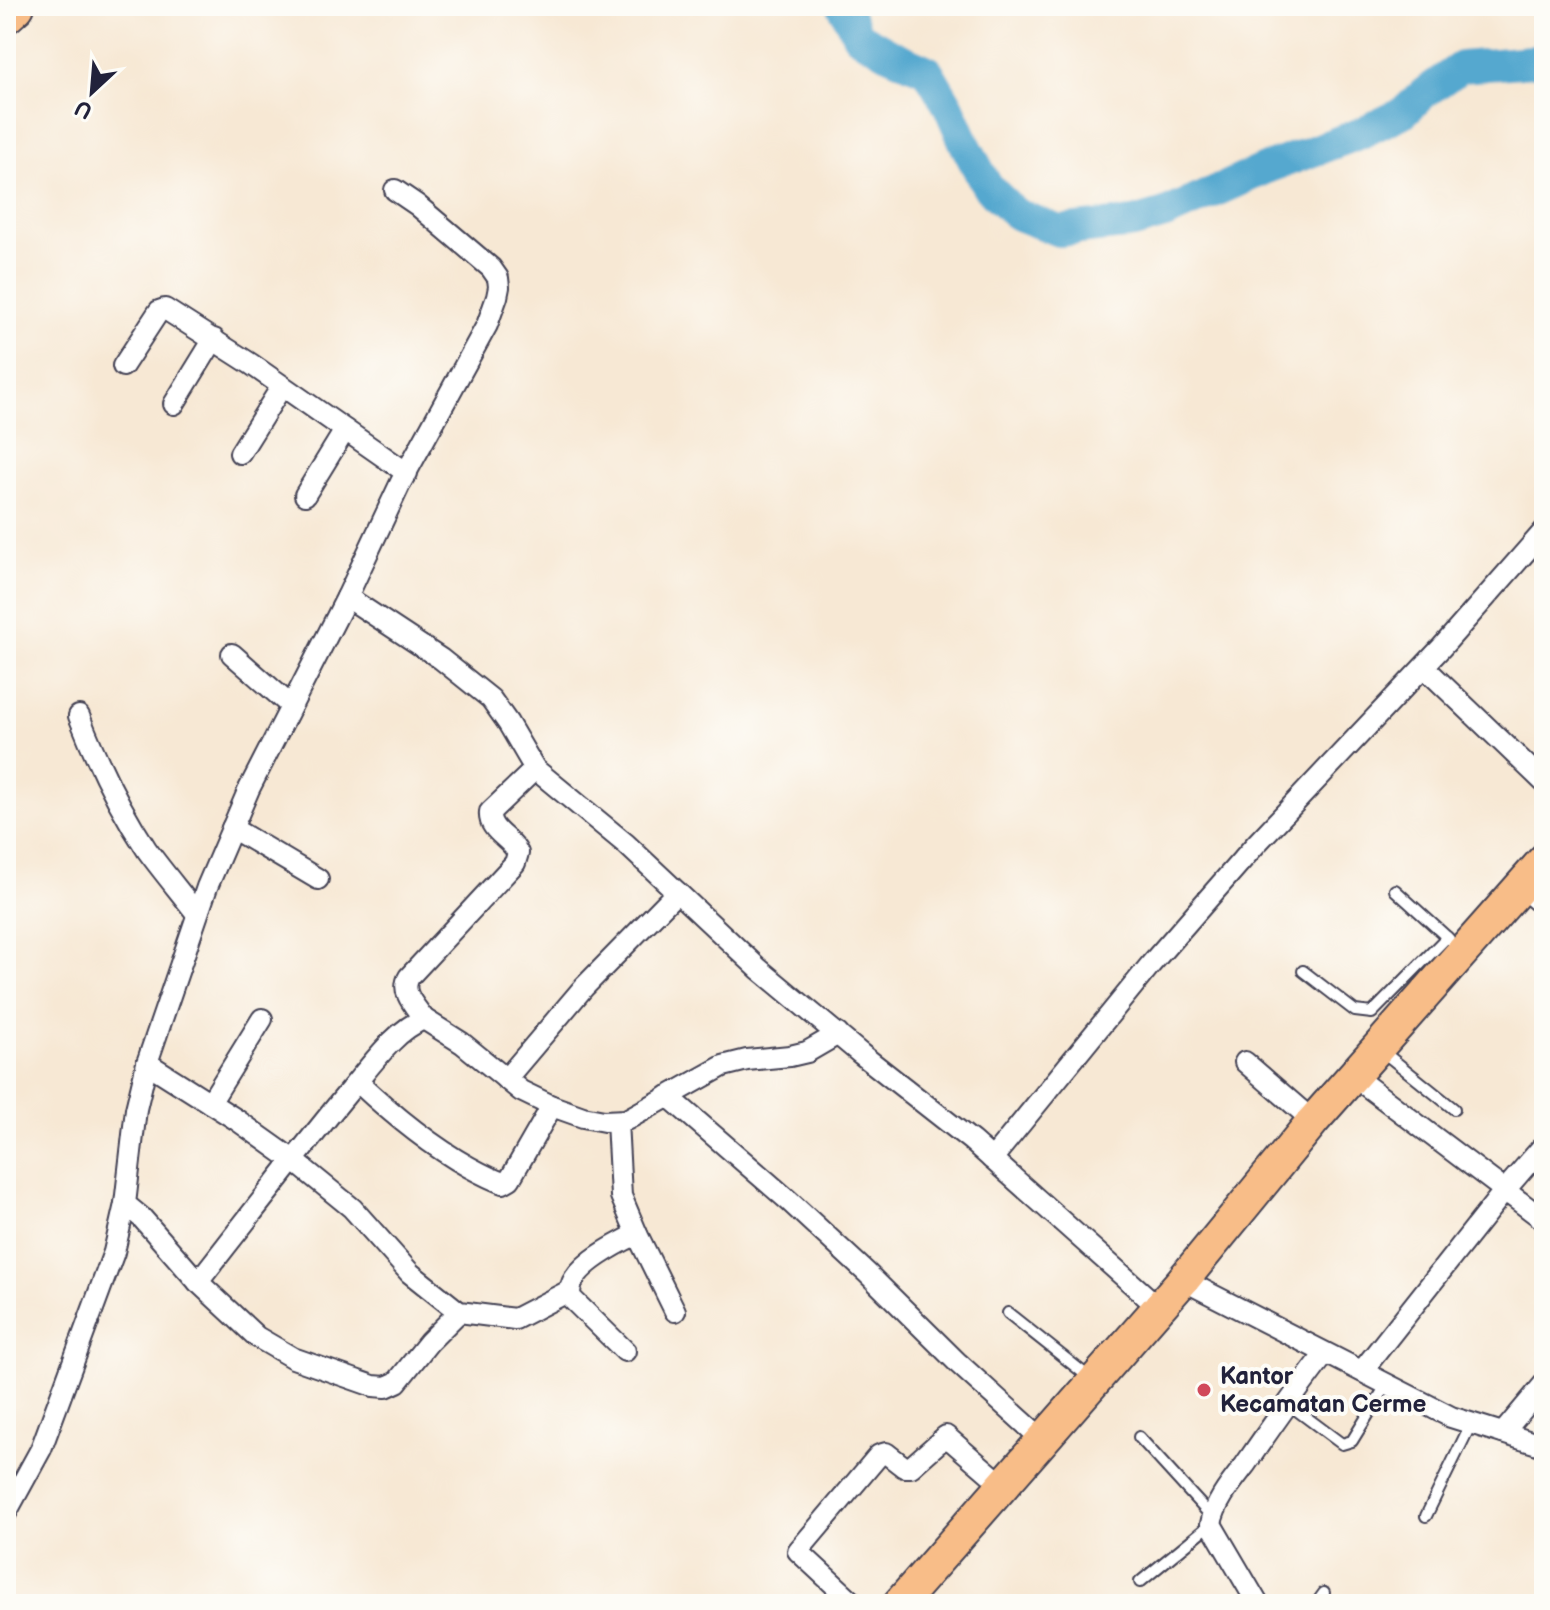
<svg xmlns="http://www.w3.org/2000/svg" width="1550" height="1610" viewBox="0 0 1550 1610" font-family="'Balsamiq Sans',sans-serif">
<style>
.lines{fill:none;stroke-linecap:round;stroke-linejoin:round}
.river{stroke:#54a8cf;stroke-width:32}
.service-casing{stroke:#424052;stroke-width:14}
.minor-casing{stroke:#424052;stroke-width:24}
.trunk-casing{stroke:#424052;stroke-width:36}
.motorway-casing{stroke:#424052;stroke-width:40}
.service{stroke:#fff;stroke-width:10}
.minor{stroke:#fff;stroke-width:20}
.trunk{stroke:#f8bd88;stroke-width:32}
.motorway{stroke:#f8bd88;stroke-width:36}
.poi-dot{fill:#d1495b;stroke:#fdfcf7;stroke-width:3}
.labels{text-anchor:middle;stroke-width:8;stroke-linejoin:round;paint-order:stroke}
.poi-label{font-size:24px;font-weight:bold;fill:#22223b;stroke:#fdfcf7;text-anchor:start}
</style>
<rect width="100%" height="100%" fill="#fdfcf7"/>
<filter id="ink" filterUnits="userSpaceOnUse"><feTurbulence type="fractalNoise" baseFrequency=".0125" numOctaves="2"/><feDisplacementMap in="SourceGraphic" scale="16" xChannelSelector="R" yChannelSelector="G"/><feConvolveMatrix kernelMatrix="1 2 1 2 8 2 1 2 1" color-interpolation-filters="sRGB"/></filter>
<filter id="wash" filterUnits="userSpaceOnUse"><feTurbulence type="fractalNoise" baseFrequency=".006" numOctaves="4" result="noise"/><feDisplacementMap in="SourceGraphic" scale="32" xChannelSelector="R" yChannelSelector="G"/><feGaussianBlur stdDeviation="1.8" result="paint"/><feColorMatrix in="noise" values="0 0 0 0 0 0 0 0 0 0 0 0 0 0 0 0 0 1.4 0 .05"/><feComposite in="paint" operator="in"/></filter>
<g filter="url(#wash)">
<rect width="100%" height="100%" fill="#f7e8d4"/>
<g class="lines">
<path class="river" d="M843,6L858,36L892,55L928,71L949,107L965,144L987,186L1016,214L1059,231L1134,223L1165,214L1267,168L1359,134L1404,112L1424,93L1461,67L1544,60"/>
</g>
</g>
<g filter="url(#ink)">
<g class="lines">
<defs>
<g id="service">
<path d="M1395,890L1449,939"/>
<path d="M1303,971L1355,1011L1372,1013L1447,937"/>
<path d="M1382,1051L1454,1109"/>
<path d="M1008,1313L1090,1378"/>
<path d="M1287,1403L1342,1444L1352,1441L1387,1384"/>
<path d="M1139,1437L1212,1517"/>
<path d="M1426,1516L1471,1424"/>
<path d="M1140,1582L1211,1524"/>
<path d="M1316,1604L1324,1593"/>
</g>
<g id="minor">
<path d="M395,190L417,205L491,268L498,278L499,287L497,297L487,325L401,482L347,597L249,789L207,887L147,1063L136,1109L125,1204L142,1218L198,1282L257,1337L293,1358L373,1386L386,1387L397,1382L429,1342L459,1312"/>
<path d="M123,366L159,311L165,309L251,364L407,473"/>
<path d="M174,404L214,339"/>
<path d="M240,453L282,386"/>
<path d="M305,495L345,430"/>
<path d="M347,597L441,659L491,699L508,723L535,769L626,844L759,969L861,1054L972,1141L1158,1307"/>
<path d="M232,654L291,706"/>
<path d="M1424,667L1544,782"/>
<path d="M79,716C97,762 120,809 147,850C163,872 181,893 197,914"/>
<path d="M232,828L318,879"/>
<path d="M1520,886L1544,906"/>
<path d="M424,1019C415,1006 400,992 409,977L515,863L518,853C510,837 488,831 490,812L535,769"/>
<path d="M1245,1062L1313,1121"/>
<path d="M147,1063L237,1120L293,1160L352,1208L410,1273L459,1312L515,1319L569,1291"/>
<path d="M1352,1075L1544,1220"/>
<path d="M506,1079L584,987L677,892"/>
<path d="M358,1082C392,1114 428,1144 469,1167C480,1173 491,1179 503,1183L510,1179L552,1106"/>
<path d="M668,1096L788,1200L867,1273L958,1363L1044,1441"/>
<path d="M210,1103L262,1019"/>
<path d="M617,1121L621,1196L637,1234L675,1311"/>
<path d="M992,1159L1151,964L1256,844L1442,647L1544,531"/>
<path d="M1183,1280L1451,1417L1544,1446"/>
<path d="M198,1282C248,1218 298,1153 350,1090C370,1067 395,1030 424,1019L462,1043L521,1091L552,1106L583,1117L604,1121L626,1120L723,1066L747,1060L790,1056L807,1052L838,1034"/>
<path d="M625,1351L571,1298C563,1270 617,1244 637,1234"/>
<path d="M1362,1371L1505,1190L1544,1145"/>
<path d="M1503,1433L1544,1384"/>
<path d="M6,1513L41,1449L114,1252L125,1204"/>
<path d="M855,1604L798,1551L879,1455L886,1453L904,1467H911L946,1436L1004,1486"/>
<path d="M1258,1604L1211,1524C1215,1502 1232,1482 1245,1465C1271,1427 1297,1390 1325,1354"/>
</g>
<path id="trunk" d="M899,1604L1183,1280L1313,1121L1544,860"/>
<path id="motorway" d="M6,15L16,6"/>
</defs>
<use href="#service" class="service-casing"/>
<use href="#minor" class="minor-casing"/>
<use href="#trunk" class="trunk-casing"/>
<use href="#motorway" class="motorway-casing"/>
<use href="#service" class="service"/>
<use href="#minor" class="minor"/>
<use href="#trunk" class="trunk"/>
<use href="#motorway" class="motorway"/>
</g>
</g>
<circle class="poi-dot" cx="1204" cy="1390" r="8"/>
<g class="labels">
<g class="poi-label">
<text x="1220" y="1384">Kantor<tspan x="1220" dy="28">Kecamatan Cerme</tspan></text>
</g>
</g>
<rect width="1550" height="1610" fill="none" stroke="#fdfcf7" stroke-width="32"/>
<g transform="translate(92 92) rotate(206)" stroke="#fdfcf7" stroke-width="6" paint-order="stroke">
<path d="M0-6L14 30L0 20L-14 30Z" fill="#22223b"/>
<text y="-12" font-size="22" font-weight="bold" text-anchor="middle" fill="#22223b">U</text>
</g>
</svg>
